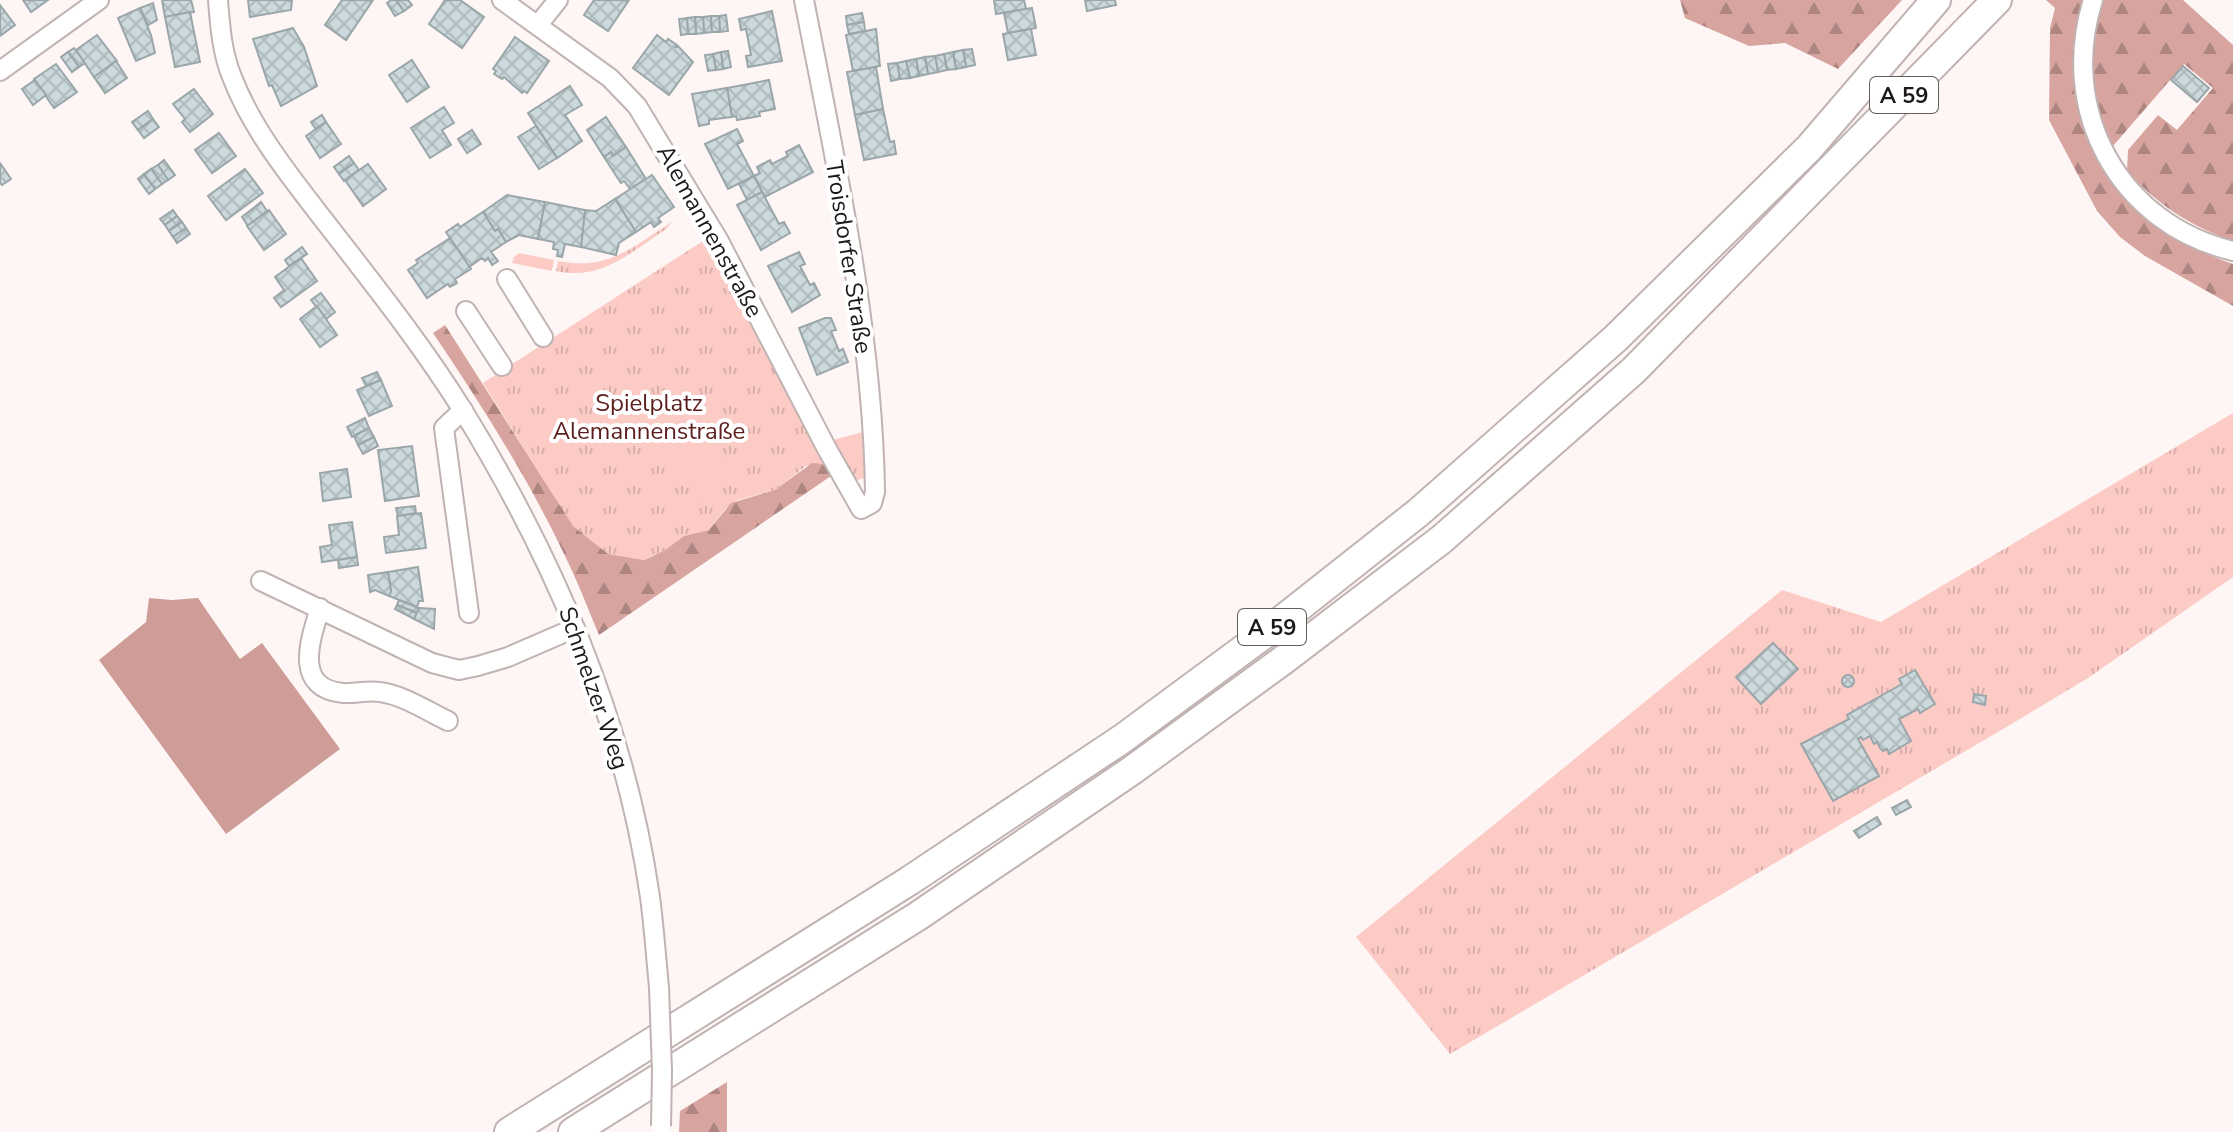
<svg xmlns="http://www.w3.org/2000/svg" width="2233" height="1132" viewBox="0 0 2233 1132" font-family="'Nunito Sans',sans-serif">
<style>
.grass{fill:url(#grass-tufts)}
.forest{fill:url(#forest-firs)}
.garden{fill:#fccbc6}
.water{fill:#cf9d98}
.building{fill:url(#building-cross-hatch);stroke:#9aa6aa;stroke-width:2}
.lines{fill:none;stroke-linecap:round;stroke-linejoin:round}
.minor-casing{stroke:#c0b3b2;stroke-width:22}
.highway-casing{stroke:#c0b3b2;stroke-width:32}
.minor{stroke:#fff;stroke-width:18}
.highway{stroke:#fff;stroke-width:28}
.minor-bridge-casing{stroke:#c0b3b2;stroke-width:22;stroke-linecap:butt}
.minor-bridge{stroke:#fff;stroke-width:18}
.labels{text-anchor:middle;stroke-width:8;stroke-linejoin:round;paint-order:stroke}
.shield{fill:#fff;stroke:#625e5e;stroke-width:2}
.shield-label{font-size:22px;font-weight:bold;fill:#1e1919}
.street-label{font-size:24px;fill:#1e1919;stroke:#fff}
.park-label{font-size:24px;fill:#5c1e1d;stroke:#fff}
</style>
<defs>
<pattern id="grass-tufts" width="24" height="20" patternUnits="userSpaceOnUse" patternTransform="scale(2)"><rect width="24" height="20" fill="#fccbc6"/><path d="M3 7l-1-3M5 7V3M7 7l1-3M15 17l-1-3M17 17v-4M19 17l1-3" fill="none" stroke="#d8aeaa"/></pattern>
<pattern id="forest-firs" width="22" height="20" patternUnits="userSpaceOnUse" patternTransform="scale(2)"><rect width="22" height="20" fill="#d7a49f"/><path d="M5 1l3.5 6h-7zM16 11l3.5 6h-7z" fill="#ae8581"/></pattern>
<pattern id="building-cross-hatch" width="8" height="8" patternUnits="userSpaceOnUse" patternTransform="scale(2)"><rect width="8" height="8" fill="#ccd9dc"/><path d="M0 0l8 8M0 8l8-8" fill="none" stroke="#afbabc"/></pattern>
</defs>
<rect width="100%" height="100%" fill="#fef6f5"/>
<g class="grass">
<path d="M673,221L666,229C630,253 601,281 556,271L558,261C609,271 633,247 673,221Z"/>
<path d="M706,239L823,464L806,466L775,490L738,500L726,508L709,530L684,536L665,550L644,560L608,554L573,527L483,383Z"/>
<path d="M519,253L554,260L552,271L512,263L514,257Z"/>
<path d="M2233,413V577L2088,678L2020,719L1450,1054L1356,937L1782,590L1881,622Z"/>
<path d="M863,432L865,478L854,481L833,440Z"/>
</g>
<g class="forest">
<path d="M1680,0H1902L1838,69L1785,43L1749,46L1685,18Z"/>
<path d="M2046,0H2083C2051,126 2112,224 2233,264V306L2145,256L2120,237L2097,211L2049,120L2050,28L2055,8Z"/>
<path d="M2104,0H2183L2233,45V241C2190,226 2158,205 2127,171L2128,150L2158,115L2177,130L2213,88L2184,64L2113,146C2089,100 2088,48 2104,0Z"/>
<path d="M445,325L573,526L608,554L644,560L651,557L665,550L684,536L709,530L731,503L775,490L812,463L823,464L831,476L599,635C588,609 578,582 565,556C528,478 481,404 433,333Z"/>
<path d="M727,1082V1132H679L680,1111Z"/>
</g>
<path class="garden" d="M657,399L731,466L702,497L629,431Z"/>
<path class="water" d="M149,598L172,600L198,598L240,659L262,643L340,749L226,834L99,660L146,622Z"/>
<g class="building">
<path d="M23,0H48L31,12Z"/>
<path d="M162,0H191L194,12L165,17Z"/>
<path d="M248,0H292L291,10L250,17Z"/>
<path d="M342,0H373L346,40L325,25Z"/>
<path d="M391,0H396L404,11L395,16L387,3Z"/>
<path d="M396,0H408L412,5L404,11Z"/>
<path d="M445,0H460L484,17L462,48L429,24Z"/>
<path d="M594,0H629L608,31L584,15Z"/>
<path d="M994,0H1024L1026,9L996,14Z"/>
<path d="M1085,0H1115L1116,5L1087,11Z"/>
<path d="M153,3L157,20L148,25L140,8Z"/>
<path d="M0,5L15,25L0,36Z"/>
<path d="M140,8L151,35L155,53L136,61L118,18Z"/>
<path d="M1032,8L1036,28L1008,33L1004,13Z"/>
<path d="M772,11L782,61L748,67L746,56L751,55L746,29L741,30L739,19Z"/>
<path d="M190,12L200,62L175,67L165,17Z"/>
<path d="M862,13L864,22L847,25L846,16Z"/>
<path d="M726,15L728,31L720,32L719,16Z"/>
<path d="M711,16L712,32L704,33L703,17Z"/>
<path d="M711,16H719L720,32H712Z"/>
<path d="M695,17H703L704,33L696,34Z"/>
<path d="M695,17L696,34H688L687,18Z"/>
<path d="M687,18L688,34L681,35L679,19Z"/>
<path d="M864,22L865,31L849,34L847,25Z"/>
<path d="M293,28L304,47L317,86L281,106L272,85L269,86L253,39Z"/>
<path d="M876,29L880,66L853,71L846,35Z"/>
<path d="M1031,29L1036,55L1008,60L1003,34Z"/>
<path d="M97,35L117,61L94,77L76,50Z"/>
<path d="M657,35L666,42L668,39L677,45L675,48L678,46L693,62L669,95L633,68Z"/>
<path d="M515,37L549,61L527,93L524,91L522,93L504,77L502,79L494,74L496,71L493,69Z"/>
<path d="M74,48L85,63L79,67L68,52Z"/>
<path d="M972,49L975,65L966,67L963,50Z"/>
<path d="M963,50L966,67L956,69L953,52Z"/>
<path d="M728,51L731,67L723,69L721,52Z"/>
<path d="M68,52L79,67L72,72L61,57Z"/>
<path d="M721,52L723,69L716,70L713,54Z"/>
<path d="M953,52L956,69L947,70L944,54Z"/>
<path d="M713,54L716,70L708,71L705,55Z"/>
<path d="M944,54L947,70L938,72L935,56Z"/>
<path d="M935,56L938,72L928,74L925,57Z"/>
<path d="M925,57L928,74L919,76L916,59Z"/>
<path d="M916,59L919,76L910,78L906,61Z"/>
<path d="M412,60L429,87L407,102L389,75Z"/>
<path d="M116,61L127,78L105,93L94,77Z"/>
<path d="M906,61L910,78L900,79L897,63Z"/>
<path d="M897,63L900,79L891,81L888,64Z"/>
<path d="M56,64L77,92L54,108L34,79Z"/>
<path d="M2183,66L2209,88L2197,102L2171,80Z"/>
<path d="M876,67L883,109L855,115L847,72Z"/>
<path d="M35,80L46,95L33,105L22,89Z"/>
<path d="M769,80L775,109L759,112L760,116L737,120L736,116L732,117L727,88Z"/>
<path d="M570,86L582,105L565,115L582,141L557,158L528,113Z"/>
<path d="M727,88L732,117L709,120V124L699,126L692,94Z"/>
<path d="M194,89L213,114L190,132L182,122L185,119L173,104Z"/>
<path d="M444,107L454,123L442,130L451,145L430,158L411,128Z"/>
<path d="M883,109L890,142L894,141L896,154L864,160L855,115Z"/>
<path d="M148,111L153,119L138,130L132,122Z"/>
<path d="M322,115L326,122L316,129L311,122Z"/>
<path d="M606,117L626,147L613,156L611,152L604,157L587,130Z"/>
<path d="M153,119L159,127L144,138L138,130Z"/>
<path d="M326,122L341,144L320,158L306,136Z"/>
<path d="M536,126L557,158L539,169L518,137Z"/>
<path d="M737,129L743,141L737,144L754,176L728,189L705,144Z"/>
<path d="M472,130L481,144L467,153L458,139Z"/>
<path d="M219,133L236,156L212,173L195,150Z"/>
<path d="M799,145L813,172L765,197L754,176L760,173L757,167L770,160L772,164L788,156L786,152Z"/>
<path d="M626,147L646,179L630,189L624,181L621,183L604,157L611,152L613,156Z"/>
<path d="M349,156L354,163L339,174L334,167Z"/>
<path d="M164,160L175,175L168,180L158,165Z"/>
<path d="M0,163L11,179L2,185L0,183Z"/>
<path d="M354,163L359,170L344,181L339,174Z"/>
<path d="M368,164L386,189L363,206L345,180Z"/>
<path d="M158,165L168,180L162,184L151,169Z"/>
<path d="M151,169L162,184L155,189L144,174Z"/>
<path d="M245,169L263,193L226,220L208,196Z"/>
<path d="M144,174L155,189L149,194L138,179Z"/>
<path d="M652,175L674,207L658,218L661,222L654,227L651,222L636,232L615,199Z"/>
<path d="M754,176L762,192L747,200L739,184Z"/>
<path d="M762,192L779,224L784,222L790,233L761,250L737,205Z"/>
<path d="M507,195L545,202L538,239L519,235L506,242L498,229L495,231L483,212Z"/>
<path d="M615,199L636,232L619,243L616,255L581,247L585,210L596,211Z"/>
<path d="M261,202L267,211L248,226L242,217Z"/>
<path d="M545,202L585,210L581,247L565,244L562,257L557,256L558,250L553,249L554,242L538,239Z"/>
<path d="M173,210L177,216L165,225L160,219Z"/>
<path d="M269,210L286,234L264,250L247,226Z"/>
<path d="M483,212L495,231L498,229L506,242L491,252L498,261L492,265L488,258L485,261L482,258L469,267L446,232L458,224L460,227Z"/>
<path d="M177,216L182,222L169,231L165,225Z"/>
<path d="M182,222L186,228L173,237L169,231Z"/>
<path d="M186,228L190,234L177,243L173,237Z"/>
<path d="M450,238L471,269L455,279L457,283L450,287L448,284L427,298L408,270L418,263L416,260Z"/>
<path d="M302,247L307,254L289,266L285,260Z"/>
<path d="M799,252L805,264L800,266L810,285L814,283L820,295L792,312L768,266Z"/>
<path d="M301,258L317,281L281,307L274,298L284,290L275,277Z"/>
<path d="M321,293L335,312L326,319L311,300Z"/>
<path d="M317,306L337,335L320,347L300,319Z"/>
<path d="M825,318H831L836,330L831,331L839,351L843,349L848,362L817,375L799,328Z"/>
<path d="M377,372L381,380L366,386L362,378Z"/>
<path d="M381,380L392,406L369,416L357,390Z"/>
<path d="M365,418L369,428L352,437L347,427Z"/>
<path d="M369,428L374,437L358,445L354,436Z"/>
<path d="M374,437L378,446L363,454L358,445Z"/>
<path d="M412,446L419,496L385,501L378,450Z"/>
<path d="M347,469L351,497L323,501L320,473Z"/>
<path d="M415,506L416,513L398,516L396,508Z"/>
<path d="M421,513L426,548L386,553L384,537L399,535L397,516Z"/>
<path d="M352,522L357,557L322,562L320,547L332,545L329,525Z"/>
<path d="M357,557L358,565L339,568L338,560Z"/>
<path d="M418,567L423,601H419L417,607L389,596L391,591L388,572Z"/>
<path d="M388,572L391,591L389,596L375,590L370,592L368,575Z"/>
<path d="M399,600L419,608L417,613L397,605Z"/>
<path d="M397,605L417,613L414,619L395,609Z"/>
<path d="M419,608L435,609L434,629L414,619Z"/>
<path d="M1773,643L1798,669L1761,704L1736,677Z"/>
<path d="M1915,670L1935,704L1920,713L1918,709L1899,719L1911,741L1889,754L1887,749L1883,751L1880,748L1877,742L1874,744L1870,736L1863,740L1861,737L1858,739L1879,776L1833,801L1801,744L1849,719L1847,715L1902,684L1899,679Z"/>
<circle cx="1848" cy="681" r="6"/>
<path d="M1974,694L1986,696L1985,705L1973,702Z"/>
<path d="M1907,800L1911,807L1896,815L1892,808Z"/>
<path d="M1877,817L1881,824L1859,838L1854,831Z"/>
</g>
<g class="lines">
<defs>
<g id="minor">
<path d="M218,0C220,26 222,53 232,77C252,129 289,175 323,219C371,281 420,342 462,409C554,558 625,723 650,897C654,927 656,957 659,987"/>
<path d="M502,0L610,78L637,106L719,241L827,449L861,509L872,503L875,492C873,331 835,159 804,0"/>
<path d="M2093,0C2058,111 2119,224 2233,251"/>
<path d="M538,25L558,0"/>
<path d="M0,71L99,0"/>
<path d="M507,279L543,337"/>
<path d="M466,311L502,366"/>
<path d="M463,410L444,428L469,613"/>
<path d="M261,581L432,663L459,670L478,666L508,657L575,628"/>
<path d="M320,608C311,638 292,688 343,693C355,694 367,690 380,692C403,695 427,711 448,721"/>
</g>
<g id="highway">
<path d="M509,1132L909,881L1122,739L1267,632L1419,512L1616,338L1809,148L1936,0"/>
<path d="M573,1132L918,916L1131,771L1282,661L1442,539L1634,370L1997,0"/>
</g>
</defs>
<use href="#minor" class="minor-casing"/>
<use href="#highway" class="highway-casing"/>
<use href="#minor" class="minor"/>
<use href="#highway" class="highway"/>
<defs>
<path id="minor-bridge" d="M659,987L662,1071L661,1126"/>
</defs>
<use href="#minor-bridge" class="minor-bridge-casing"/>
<use href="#minor-bridge" class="minor-bridge"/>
</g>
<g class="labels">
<g class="shield">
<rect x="1870" y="77" width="68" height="36" rx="6"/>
<rect x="1238" y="609" width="68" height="36" rx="6"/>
</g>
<g class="shield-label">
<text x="1904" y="103">A 59</text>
<text x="1272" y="635">A 59</text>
</g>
<g class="street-label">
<text transform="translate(710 231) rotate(61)" y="8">Alemannenstraße</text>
<text transform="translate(849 257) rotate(81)" y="8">Troisdorfer Straße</text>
<text transform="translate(594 688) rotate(71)" y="8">Schmelzer Weg</text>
</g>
<g class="park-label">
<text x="649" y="411">Spielplatz<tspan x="649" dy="28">Alemannenstraße</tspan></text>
</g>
</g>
</svg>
